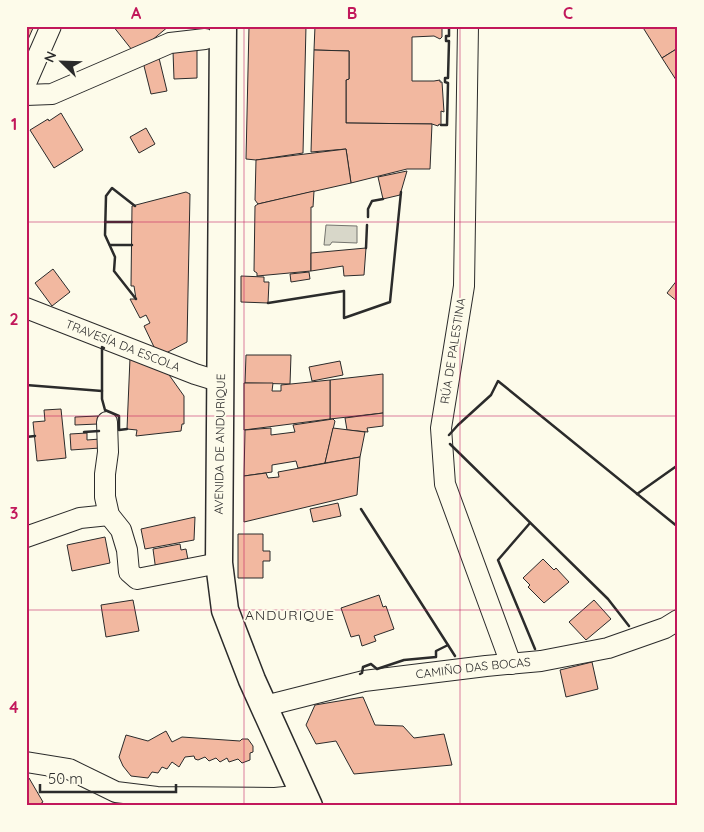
<svg xmlns="http://www.w3.org/2000/svg" width="704" height="832" viewBox="0 0 704 832" font-family="Quicksand,sans-serif">
<style>
.water{fill:#d8d7c9;stroke:#74746e}
.building{fill:#f2b8a0;stroke:#2b2b2b}
.lines{fill:none;stroke-linecap:round;stroke-linejoin:round}
.minor-casing{stroke:#2b2b2b;stroke-width:22}
.major-casing{stroke:#2b2b2b;stroke-width:29}
.minor{stroke:#fdfbea;stroke-width:20}
.major{stroke:#fdfbea;stroke-width:26}
.wall{stroke:#2b2b2b;stroke-width:2.5}
.grid{fill:none;stroke:#c2185b;stroke-width:1;stroke-opacity:0.55}
.labels{text-anchor:middle;stroke-width:4;stroke-linejoin:round;paint-order:stroke}
.street-label{font-size:12px;fill:#2b2b2b;stroke:#fdfbea}
.neighbourhood-label{font-size:14px;letter-spacing:1px;fill:#2b2b2b;stroke:#fdfbea}
.neatline{fill:none;stroke:#c2185b;stroke-width:2}
.grid-label{font-size:16px;text-anchor:middle;font-weight:bold;fill:#c2185b}
</style>
<rect width="100%" height="100%" fill="#fdfbea"/>
<path class="water" d="M326,225L357,226V243L332,242L330,245H324Z"/>
<g class="building">
<path d="M26,26H33V28L26,44Z"/>
<path d="M113,26H169L145,46L132,50Z"/>
<path d="M249,26H306L303,153L256,160L246,159Z"/>
<path d="M315,26H442V37L440,39L434,36L412,37V81H434L440,80V82H442L444,112L441,111V125L439,124L438,126L432,124L346,123V80L349,79V51L314,50Z"/>
<path d="M642,26H678V48L662,58Z"/>
<path d="M678,48V83L662,58Z"/>
<path d="M197,49V78L174,79L173,51Z"/>
<path d="M314,50L349,51V79L346,80V123L432,124L430,169H407L351,183L346,149L311,152Z"/>
<path d="M159,58L167,91L151,94L143,62Z"/>
<path d="M61,113L83,150L54,168L30,130L48,119L49,121Z"/>
<path d="M146,128L155,144L139,153L130,137Z"/>
<path d="M346,149L351,183L258,204L255,200L256,160Z"/>
<path d="M407,171L400,195L383,199L378,177Z"/>
<path d="M314,191L313,207H311V271L257,276V273L254,271L255,206L258,204Z"/>
<path d="M186,192L190,194L187,342L166,353L155,349L144,326L150,323L146,315L140,318L130,299H136L134,286H131L132,206Z"/>
<path d="M366,248L364,275L344,276L343,266L311,271V253Z"/>
<path d="M53,269L70,292L52,306L35,283Z"/>
<path d="M309,272L310,279L291,282L290,274Z"/>
<path d="M241,276L264,277V282H269L268,303L241,302Z"/>
<path d="M678,279V302L667,293Z"/>
<path d="M246,355H291L290,384L245,383Z"/>
<path d="M130,358L167,372L184,396V424H182L181,431L136,436L137,430L127,429Z"/>
<path d="M340,361L343,375L312,381L309,367Z"/>
<path d="M383,374V413L330,419V380Z"/>
<path d="M330,380V419L244,430V383H273L272,391H281V385Z"/>
<path d="M61,409L66,458L37,461L33,422L45,421L44,410Z"/>
<path d="M383,413V426L367,428L368,432L347,430L345,418Z"/>
<path d="M98,416V424L75,425V417Z"/>
<path d="M333,419L335,421L325,463L298,468L296,461L272,465V472L244,476L245,430L271,428V435L295,432L293,425Z"/>
<path d="M333,428L365,432L360,457L325,463Z"/>
<path d="M87,433V440L100,439V448L71,450L70,434Z"/>
<path d="M360,457L357,495L244,522V476L266,473L268,478L279,477L278,472Z"/>
<path d="M338,503L341,516L313,522L310,509Z"/>
<path d="M195,517L194,540L145,549L141,529Z"/>
<path d="M238,534H263V551H270V561H263V578H238Z"/>
<path d="M105,537L110,563L72,571L67,545Z"/>
<path d="M180,544L181,550L186,549L189,565L156,571L153,549Z"/>
<path d="M543,559L554,570L556,568L569,582L544,603L528,587L530,585L523,578Z"/>
<path d="M379,595L383,607L386,606L394,629L374,636L376,641L362,646L359,635L351,637L341,608Z"/>
<path d="M133,600L139,631L106,637L101,605Z"/>
<path d="M594,600L611,619L586,640L569,622Z"/>
<path d="M592,662L598,689L566,697L560,670Z"/>
<path d="M363,697L375,725L403,726L414,738L444,734L452,765L354,774L336,741L316,744L306,725L315,705Z"/>
<path d="M166,731L172,742L182,737L240,741L242,739H248L253,746V752L250,753V760L242,763L238,759L229,762L227,758L220,762L216,758L209,761L205,757L198,760L195,759L194,756L185,757L179,767L172,762L167,769L162,767L158,773L152,772L148,778L131,776L123,766L119,757L126,735L148,741Z"/>
<path d="M29,778L43,802L37,806H26V779Z"/>
</g>
<g class="lines">
<defs>
<g id="minor">
<path d="M468,26L464,286L441,428L445,484L511,664"/>
<path d="M26,83L51,26"/>
<path d="M26,95L52,94L170,43L205,39"/>
<path id="s1" d="M26,308L195,374L221,382"/>
<path d="M107,422L108,452L105,474V497L109,515L121,530L127,550L129,572L137,579L219,563"/>
<path d="M26,537L80,518L109,515"/>
<path id="s2" d="M265,706L364,681L486,666L541,661L608,648L665,628L678,620"/>
<path d="M26,762L69,769L116,792L157,797L275,798L305,795"/>
</g>
<path id="major" d="M223,26L219,563L225,610L252,680L309,806"/>
</defs>
<use href="#minor" class="minor-casing"/>
<use href="#major" class="major-casing"/>
<use href="#minor" class="minor"/>
<use href="#major" class="major"/>
<g class="wall">
<path d="M441,125H447L448,83L445,82V78H448L449,41H446V36H449V26"/>
<path d="M135,206L112,188L106,196L105,235L115,257L114,271L136,299"/>
<path d="M368,217V209L372,201L383,199"/>
<path d="M105,222H132"/>
<path d="M110,245H132"/>
<path d="M366,248L367,225"/>
<path d="M268,303L344,291V318L390,302L401,192"/>
<path d="M104,348L102,347V399L105,410L119,416V430L127,429"/>
<path d="M26,385L102,391"/>
<path d="M84,432L99,431"/>
<path d="M449,435L458,425L491,395L498,381L678,527"/>
<path d="M26,437L35,436"/>
<path d="M450,444L608,599L629,626"/>
<path d="M637,494L678,465"/>
<path d="M361,509L455,656"/>
<path d="M26,518L27,531"/>
<path d="M530,523L498,560L535,649"/>
<path d="M360,674L362,673L363,667L371,664L377,669L404,660L436,657V651L448,645"/>
</g>
</g>
<path class="grid" d="M244,26V806M460,26V806M26,222H678M26,416H678M26,610H678"/>
<g class="labels">
<g class="street-label">
<text dy="4" stroke="none"><textPath href="#s1" startOffset="104">TRAVESÍA DA ESCOLA</textPath></text>
<text transform="translate(453 351) rotate(-81)" y="4">RÚA DE PALESTINA</text>
<text transform="translate(220 444) rotate(-89)" y="4">AVENIDA DE ANDURIQUE</text>
<text dy="4" stroke="none"><textPath href="#s2" startOffset="212">CAMIÑO DAS BOCAS</textPath></text>
</g>
<g class="neighbourhood-label">
<text x="290" y="620">ANDURIQUE</text>
</g>
</g>
<rect width="704" height="832" fill="none" stroke="#fdfbea" stroke-width="55"/>
<g transform="translate(62 62) rotate(293)" stroke="#fdfbea" stroke-width="4" paint-order="stroke">
<path d="M0-4L9 19L0 12L-9 19Z" fill="#2b2b2b"/>
<text y="-8" font-size="14" font-weight="bold" text-anchor="middle" fill="#2b2b2b">N</text>
</g>
<path d="M40 784v8h136v-8" fill="none" stroke="#2b2b2b" stroke-width="2.5"/>
<text x="48" y="784" font-size="15" fill="#2b2b2b" stroke="#fdfbea" stroke-width="4" paint-order="stroke">50 m</text>
<rect x="28" y="28" width="648" height="776" class="neatline"/>
<g class="grid-label">
<text x="136" y="19">A</text>
<text x="352" y="19">B</text>
<text x="568" y="19">C</text>
<text x="14" y="130">1</text>
<text x="14" y="325">2</text>
<text x="14" y="519">3</text>
<text x="14" y="713">4</text>
</g>
</svg>
